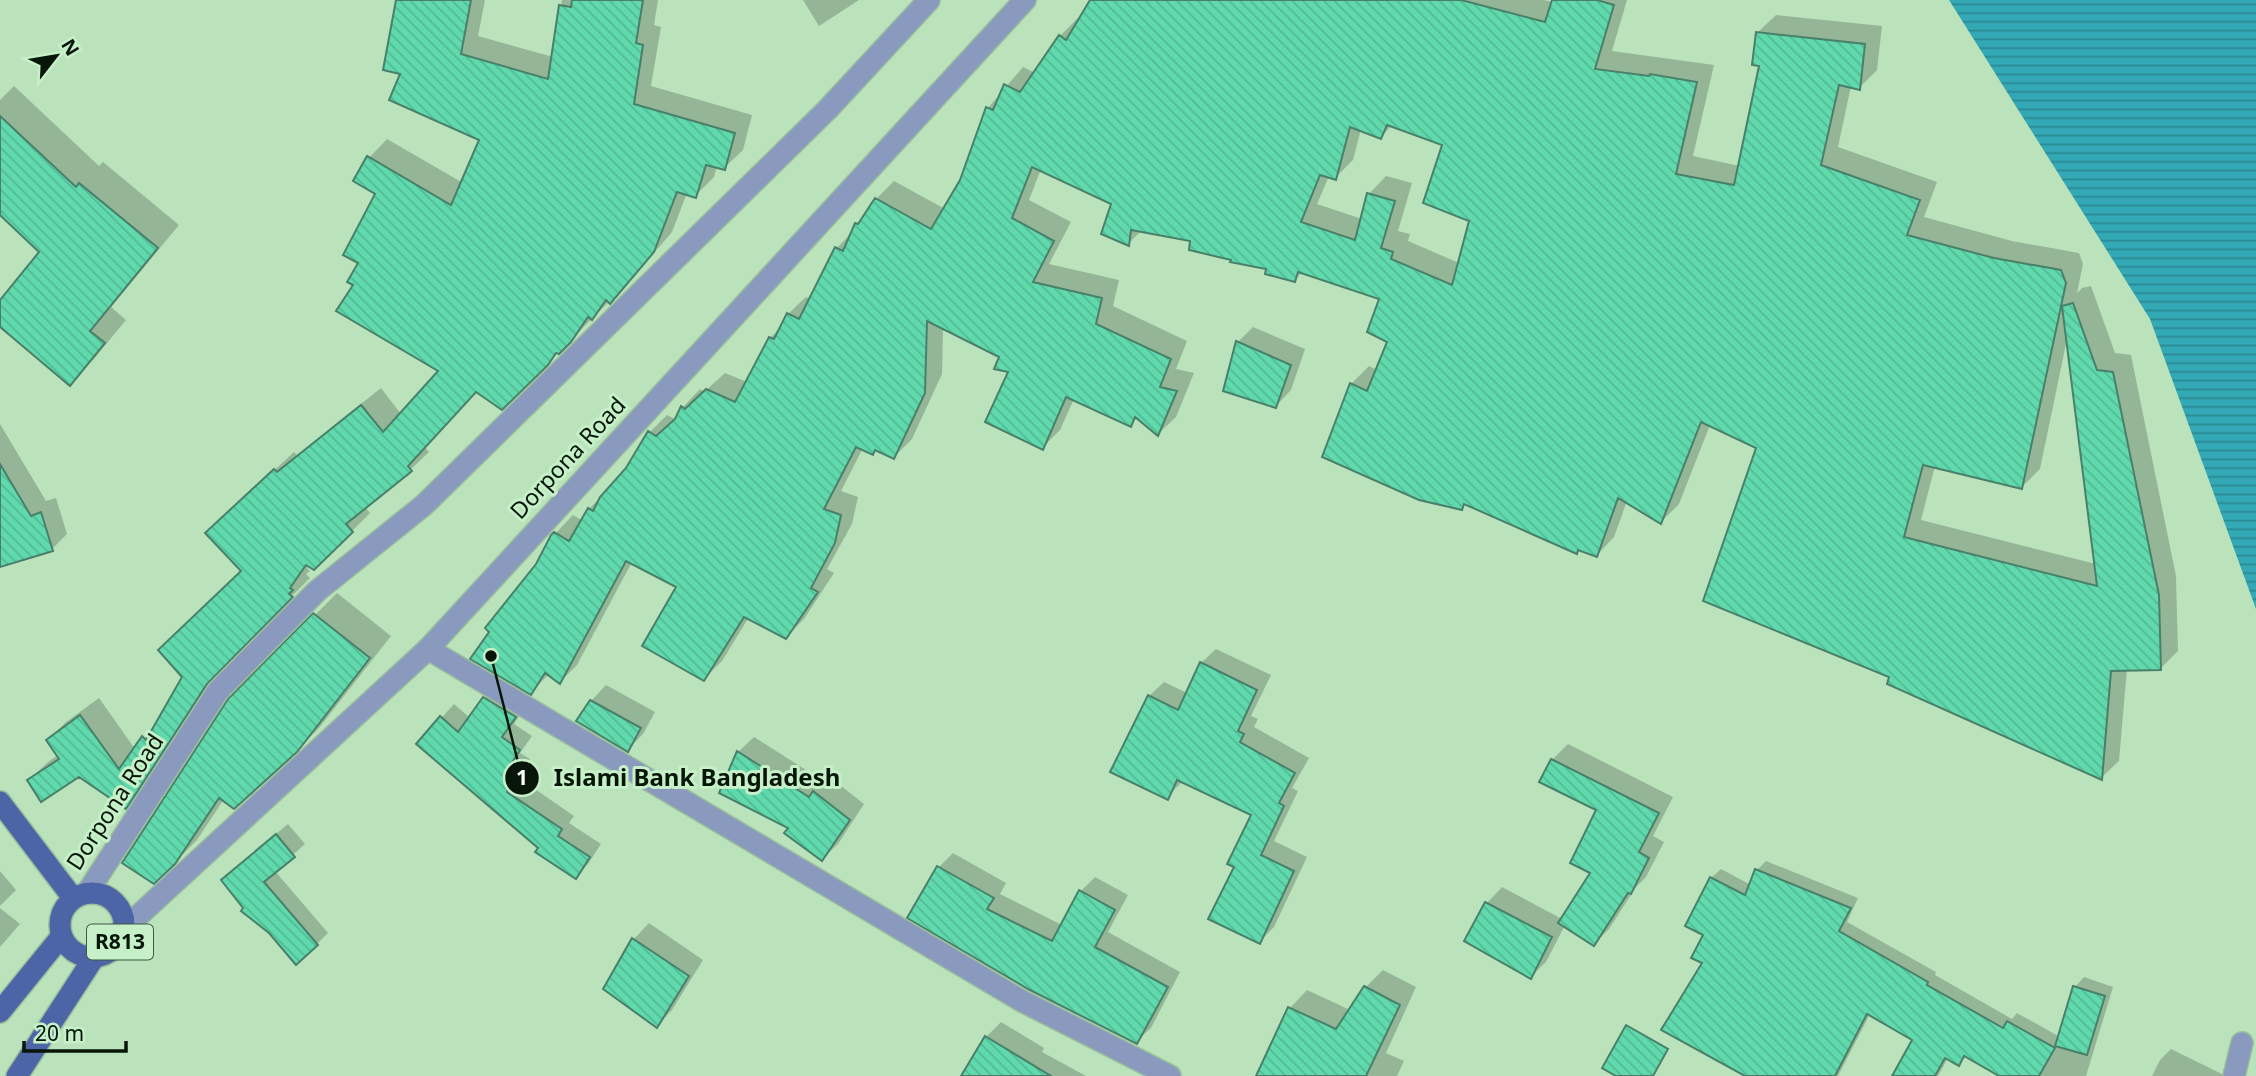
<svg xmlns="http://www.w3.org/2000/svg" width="2256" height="1076" viewBox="0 0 2256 1076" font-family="'Noto Sans',sans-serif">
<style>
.water{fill:url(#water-rules)}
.shadow{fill:#0003;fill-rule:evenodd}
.building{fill:url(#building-back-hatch);stroke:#49806a;stroke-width:2;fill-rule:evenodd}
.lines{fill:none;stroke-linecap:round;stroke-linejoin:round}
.minor-casing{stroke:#9abe9c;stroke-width:24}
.major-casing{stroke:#9abe9c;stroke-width:24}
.minor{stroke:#8a9abf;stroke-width:21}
.major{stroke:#4b65a7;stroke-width:21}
.labels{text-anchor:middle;stroke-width:6;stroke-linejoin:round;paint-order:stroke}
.shield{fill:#c6f0c8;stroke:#405742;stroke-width:2}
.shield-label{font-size:21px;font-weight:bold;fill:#071609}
.street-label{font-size:23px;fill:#071609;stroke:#c6f0c8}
.leader{fill:none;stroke:#071609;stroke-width:2.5}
.callout-dot{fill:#071609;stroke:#c6f0c8;stroke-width:2.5}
.mark-label{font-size:21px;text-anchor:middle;font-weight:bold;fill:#fff}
.callout-label{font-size:24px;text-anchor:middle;font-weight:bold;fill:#071609;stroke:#c6f0c8;stroke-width:6;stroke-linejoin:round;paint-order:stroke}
</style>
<defs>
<pattern id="water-rules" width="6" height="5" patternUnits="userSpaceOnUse" patternTransform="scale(1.75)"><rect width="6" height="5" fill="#34a9b6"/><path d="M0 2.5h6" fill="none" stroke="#2a8992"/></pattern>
<pattern id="building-back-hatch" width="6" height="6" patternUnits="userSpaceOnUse" patternTransform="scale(1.75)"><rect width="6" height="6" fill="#60daad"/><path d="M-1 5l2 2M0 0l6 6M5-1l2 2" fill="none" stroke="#52ba94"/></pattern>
</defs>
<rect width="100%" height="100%" fill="#bae3bc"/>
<path class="water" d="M1949,0H2256V609L2150,319Z"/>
<g class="shadow">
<path d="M398,0H485L478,36L553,57L562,0H658L654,25L661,27L651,86L752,115L743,150L724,168L717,166L714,177L695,196L687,193L672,232L628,283L502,408L476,391L425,447L429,452L410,470L365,507L370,513L352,531L309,565L307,568L310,571L306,574L310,578L225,663L144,788L126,807L79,775L29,780L48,762L58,755L48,740L66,722L99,698L135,749L159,722L243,571L226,515L294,452L297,455L381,388L401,414L441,371L356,285L378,193L369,158L387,139L463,183L481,139L403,72Z"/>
<path d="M803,0H859L819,26Z"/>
<path d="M1095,0H1544L1553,2L1554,0H1627L1612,51L1714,65L1693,156L1740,166L1761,65L1758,32L1776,15L1882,26L1877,70L1859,88L1851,86L1838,147L1937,182L1924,217L2012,241L2079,253L2083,264L2077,293L2082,288L2091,286L2115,353L2131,355L2176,576L2178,651L2160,669H2127L2119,761L2101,778L1891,676L1758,447L1710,425L1679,504L1661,522L1627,501L1614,537L1597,555L1579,549L1577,551L1466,503L1461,508L1351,384L1369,366L1377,370L1389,341L1381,298L1303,271L1294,280L1268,268L1234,259L1193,239L1142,230L1128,244L1113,204L1041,169L1029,200L1071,222L1049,264L1119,280L1113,306L1187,341L1176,369L1194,373L1176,417L1158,434L1138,417L1130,425L1074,399L1060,430L1042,448L1011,371L1001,356L943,327L942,374L912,439L894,457L877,449L873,452L863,448L841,491L858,497L852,524L827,569L834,573L804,619L786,637L749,617L722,661L704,679L679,586L632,562L577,665L560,682L549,674L531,692L538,565L553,536L573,515L583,521L589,509L628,469L649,433L667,415L675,419L683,407L700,389L704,392L725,373L747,382L770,338L782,326L788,314L806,297L811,299L837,248L854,230L876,199L894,181L945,209L961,181L988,108L1023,67L1035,73L1060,36L1078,18L1080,20ZM1392,125L1444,144L1471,220L1459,263L1408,241L1410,234L1398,231L1412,183L1386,176L1369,194L1362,219L1317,204L1329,176L1335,178L1353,160L1361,129L1381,137ZM2067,339L2096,564L1921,520L1935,466L2022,487L2040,469Z"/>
<path d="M14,86L99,166L103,162L179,225L111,307L126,320L93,360L70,383L0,324V303L42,252L0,213V100Z"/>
<path d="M1253,327L1305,349L1291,390L1276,406L1238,342Z"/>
<path d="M0,424L46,501L56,498L67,534L52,549L0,565Z"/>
<path d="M337,593L391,636L319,728L296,751L224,799L197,840L174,863L230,700Z"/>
<path d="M1216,649L1271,675L1251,716L1258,719L1254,727L1309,758L1292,788L1298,791L1274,841L1307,857L1274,927L1259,942L1236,867L1253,814L1183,781L1167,797L1149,696L1164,682L1187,693L1201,663Z"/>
<path d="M497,685L528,703L514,724L532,736L520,753L530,759L519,778L574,816L569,823L601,844L588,864L575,877L418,744L454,704L470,718L484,698Z"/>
<path d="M606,685L655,712L643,734L627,750L591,701Z"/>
<path d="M754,737L825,782L830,777L864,804L838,844L822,859L790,828L721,792L738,752Z"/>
<path d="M1568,744L1673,797L1653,836L1664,842L1646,877L1636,887L1609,929L1594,944L1565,925L1546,962L1530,977L1467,940L1487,903L1502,887L1562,919L1592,873L1598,809L1552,760Z"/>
<path d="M288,824L305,844L275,871L328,933L317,944L270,931L245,908L234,869Z"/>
<path d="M953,853L1006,883L1000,894L1062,925L1081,891L1095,877L1128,895L1108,932L1180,972L1151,1028L1136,1042L910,917L939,867Z"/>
<path d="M1766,861L1858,898L1847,922L1936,972L1935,975L2012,1019L2017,1013L2060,1037L2075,987L2084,977L2113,987L2086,1076H2005L1967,1055L1958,1064L1948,1058L1938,1076H1894L1914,1039L1870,1014L1838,1076H1749L1704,963L1705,934L1711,878L1721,869L1751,885L1757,870Z"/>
<path d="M0,871L16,890L0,906Z"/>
<path d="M0,908L20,924L0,947Z"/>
<path d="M649,923L703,960L672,1010L657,1026L605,989L634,939Z"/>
<path d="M1383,970L1416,987L1386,1053L1404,1061L1397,1076H1258L1290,1008L1307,990L1350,1010L1366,987Z"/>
<path d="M1001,1022L1044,1048L1042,1052L1086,1076H963L986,1037Z"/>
<path d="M2171,1049L2226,1076H2152L2160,1060Z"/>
</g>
<g class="building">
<path d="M396,0H471L461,54L548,79L559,5L571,7L572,0H643L636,43L643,45L634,104L735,133L725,170L706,165L696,198L677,192L654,252L610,304L606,300L592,320L588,317L571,342L559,354L556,353L548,365L502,410L476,392L408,466L412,471L346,524L353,532L314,570L306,565L290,588L293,590L289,594L293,597L207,684L126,809L79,777L41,802L27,780L59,759L46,740L80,715L119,769L142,736L146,740L182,677L158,650L241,571L205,533L274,469L277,472L361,405L383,432L438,371L336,311L353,285L347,282L358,263L343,255L375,194L353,181L367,156L451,205L479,140L389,100L400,74L383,70Z"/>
<path d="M1090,0H1461L1545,22L1552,0H1597L1614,5L1595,69L1649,76L1650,74L1697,82L1676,174L1734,185L1759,66L1752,65L1756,32L1865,44L1860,90L1839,85L1821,165L1920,200L1907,235L1994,258L2061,270L2066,283L2022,489L1923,465L1904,537L2097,586L2062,306L2073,303L2097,370L2113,372L2159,595L2161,670L2111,671L2102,780L1887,684L1889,677L1703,601L1756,448L1701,422L1661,524L1618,498L1597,557L1578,550L1577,554L1464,504L1462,510L1419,500L1322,457L1350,383L1367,391L1387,342L1367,332L1379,299L1298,272L1295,282L1265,274L1266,269L1230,262L1231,260L1189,250L1190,241L1131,230L1129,246L1101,234L1111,204L1032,167L1012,218L1054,241L1033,282L1102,298L1096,324L1171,359L1160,387L1177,391L1158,436L1135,417L1131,427L1066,397L1043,450L985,422L1008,372L994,369L999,357L927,321L925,393L894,459L875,450L873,455L856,447L824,509L841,515L835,543L811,588L818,592L786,639L744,617L704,681L642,646L676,587L626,561L560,684L545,673L531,695L470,659L489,632L485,628L536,564L551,535L554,532L569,541L588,508L593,511L600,497L626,468L648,431L656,436L675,419L681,406L685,409L706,389L735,402L769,337L774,339L787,313L799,319L835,247L843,251L855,223L858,224L875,198L931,229L960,180L986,107L993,110L1004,84L1020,92L1059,35L1066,40ZM1387,125L1442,145L1423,203L1469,221L1452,285L1391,259L1393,252L1381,248L1395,201L1367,193L1355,240L1301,222L1320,175L1336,180L1350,127L1381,139Z"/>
<path d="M0,116L76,187L79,183L158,248L90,331L105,343L70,386L0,327V300L39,252L0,215Z"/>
<path d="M1236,341L1291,365L1276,408L1223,391Z"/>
<path d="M0,464L31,516L41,512L53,551L0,567Z"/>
<path d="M313,613L370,658L297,752L234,809L219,798L175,864L154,884L122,863L228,699Z"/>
<path d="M1200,662L1257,690L1238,731L1244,734L1240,742L1295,773L1279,803L1284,806L1261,855L1294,871L1260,944L1208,919L1234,867L1227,864L1251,815L1177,780L1168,800L1110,772L1148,695L1178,710Z"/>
<path d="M483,697L516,717L502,737L520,750L509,767L519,773L507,792L562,829L558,836L590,857L576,879L535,852L538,848L416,744L440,716L458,732Z"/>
<path d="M590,700L641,728L628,752L576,721Z"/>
<path d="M737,751L809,797L813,791L850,820L822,861L784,833L788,828L719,793Z"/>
<path d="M1551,759L1659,813L1639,852L1649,858L1631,894L1628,893L1594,946L1558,923L1590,873L1570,863L1596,810L1539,782Z"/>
<path d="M276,834L295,857L264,882L318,945L296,965L269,933L241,911L243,908L221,880Z"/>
<path d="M937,866L994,898L987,909L1052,941L1079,890L1115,910L1095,947L1168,987L1137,1044L1028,989L907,918Z"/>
<path d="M1755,869L1851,908L1839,931L1928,982L1927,985L2003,1028L2007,1021L2055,1048L2039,1076H1999L1964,1056L1959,1066L1945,1058L1935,1076H1892L1912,1040L1867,1014L1835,1076H1745L1661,1030L1702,963L1691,958L1703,935L1685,926L1710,877L1745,895Z"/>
<path d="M1485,902L1552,937L1531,979L1464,941Z"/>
<path d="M632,938L689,976L657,1028L603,989Z"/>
<path d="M1364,986L1400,1005L1366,1076H1256L1288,1007L1336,1029Z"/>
<path d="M2073,986L2105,996L2087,1055L2055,1046Z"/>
<path d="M1626,1025L1668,1049L1653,1076H1616L1602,1068Z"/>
<path d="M985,1036L1051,1076H961Z"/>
</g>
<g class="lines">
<defs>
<g id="minor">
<path d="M428,649L1022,1001L1170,1076"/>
<path d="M87,893L218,691L317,591L424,505L828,109L929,0"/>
<path d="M125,928L428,649L1025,0"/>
<path d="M2234,1076L2242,1043"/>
</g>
<g id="major">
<path d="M0,802L73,898"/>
<circle cx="92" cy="925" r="32"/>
<path d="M0,1012L60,938"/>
<path d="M17,1076L95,956"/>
</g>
</defs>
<use href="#minor" class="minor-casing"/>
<use href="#major" class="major-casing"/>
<use href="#minor" class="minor"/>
<use href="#major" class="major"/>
</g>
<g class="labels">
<rect class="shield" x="87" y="924.5" width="66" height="35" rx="5"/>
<g class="shield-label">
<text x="120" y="949">R813</text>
</g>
<g class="street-label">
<text transform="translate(568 458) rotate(-47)" y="8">Dorpona Road</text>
<text transform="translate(115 802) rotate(-57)" y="8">Dorpona Road</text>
</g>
</g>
<path class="leader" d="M491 656L522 778"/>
<g class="callout-dot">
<circle cx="491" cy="656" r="7"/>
<circle cx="522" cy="778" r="18"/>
</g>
<g class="mark-label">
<text x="522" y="785">1</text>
</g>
<g class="callout-label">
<text x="697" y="786">Islami Bank Bangladesh</text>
</g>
<g transform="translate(56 56) rotate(59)" stroke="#c6f0c8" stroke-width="5" paint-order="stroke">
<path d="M0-5L12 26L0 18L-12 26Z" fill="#071609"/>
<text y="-10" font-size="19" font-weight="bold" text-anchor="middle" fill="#071609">N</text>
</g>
<path d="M24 1041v10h102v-10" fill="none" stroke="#071609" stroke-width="3.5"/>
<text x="35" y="1041" font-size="21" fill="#071609" stroke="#c6f0c8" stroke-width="5" paint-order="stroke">20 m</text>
</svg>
